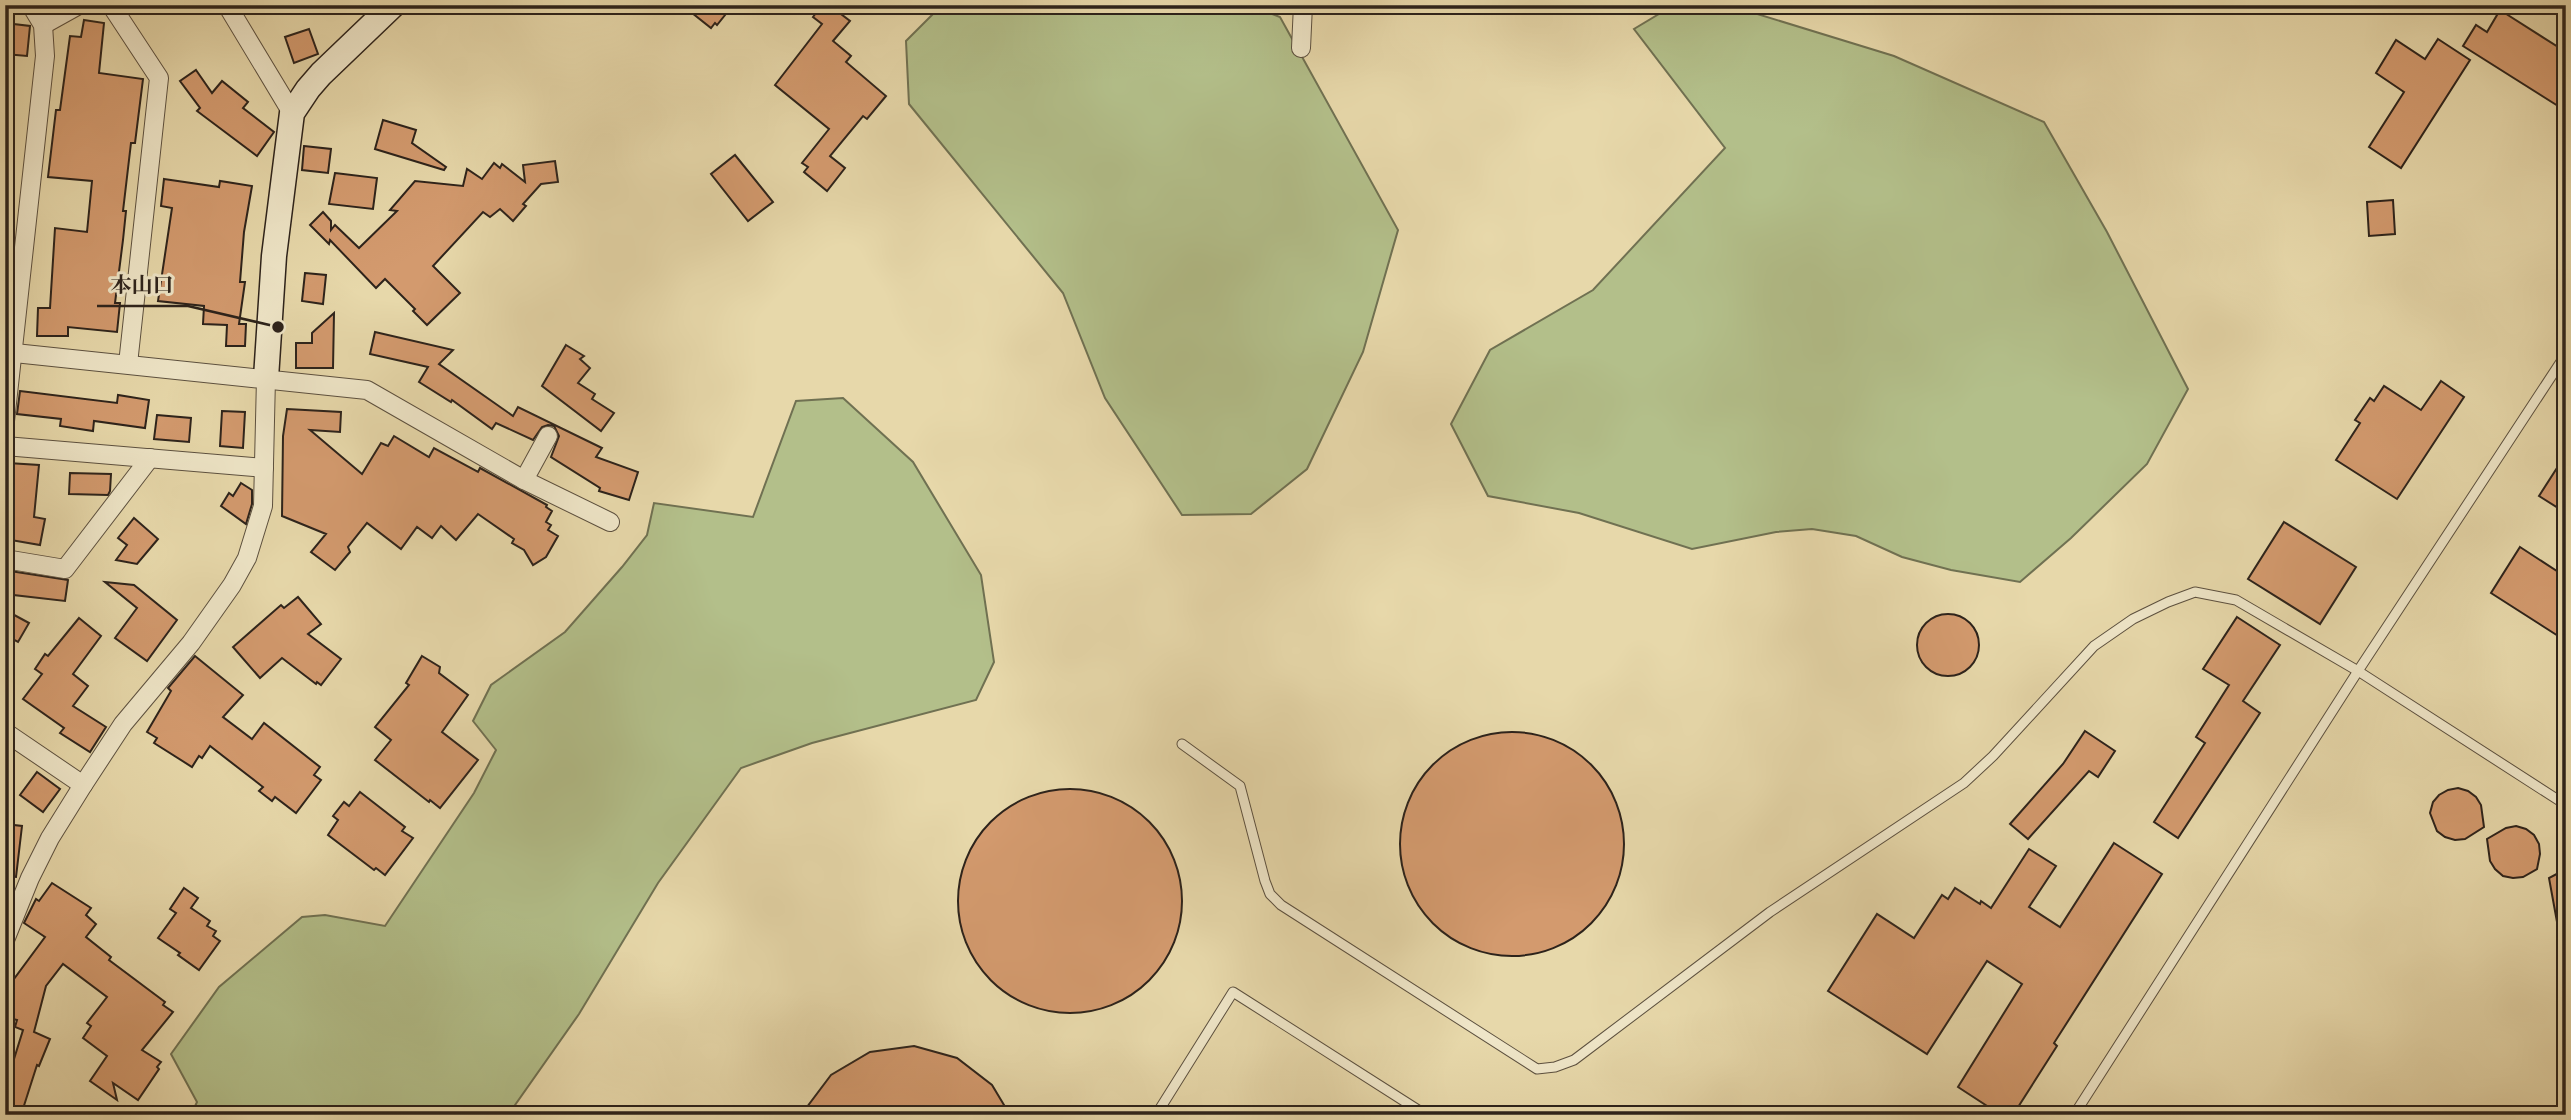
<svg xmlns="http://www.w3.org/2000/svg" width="2571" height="1120" viewBox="0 0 2571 1120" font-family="'Libre Caslon Text','Noto Serif JP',serif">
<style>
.green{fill:#b3bf8a;stroke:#707152;stroke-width:2}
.building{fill:#d39a6e;stroke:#2d231b;stroke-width:2}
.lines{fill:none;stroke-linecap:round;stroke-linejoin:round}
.lane-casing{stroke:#5c503f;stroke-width:11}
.street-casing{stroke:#5c503f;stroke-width:20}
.secondary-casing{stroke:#2d231b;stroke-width:27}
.lane{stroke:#efe6c8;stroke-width:9}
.street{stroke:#efe6c8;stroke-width:18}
.secondary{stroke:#efe6c8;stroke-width:24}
.leader{fill:none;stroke:#2d231b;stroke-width:2.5}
.callout-dot{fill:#2d231b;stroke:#efe6c8;stroke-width:2.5}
.callout-label{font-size:21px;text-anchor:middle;font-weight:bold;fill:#2d231b;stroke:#efe6c8;stroke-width:6;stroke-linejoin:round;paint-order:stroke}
</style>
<rect width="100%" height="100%" fill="#e7d8aa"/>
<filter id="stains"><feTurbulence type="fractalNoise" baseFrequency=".00286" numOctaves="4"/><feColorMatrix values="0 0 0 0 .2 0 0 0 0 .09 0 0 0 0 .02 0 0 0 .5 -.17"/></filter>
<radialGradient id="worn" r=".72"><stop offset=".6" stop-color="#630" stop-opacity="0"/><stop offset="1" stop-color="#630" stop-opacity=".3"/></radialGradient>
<g class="green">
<path d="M942,5H1249L1280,17L1398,230L1363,352L1307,469L1251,514L1182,515L1105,398L1063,293L909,104L906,41Z"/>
<path d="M1674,5H1728L1894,56L2044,122L2107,232L2188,389L2147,464L2071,538L2020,582L1951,570L1902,557L1856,536L1812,529L1776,532L1692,549L1579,513L1488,496L1451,424L1490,350L1593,290L1725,148L1634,29Z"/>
<path d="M843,398L913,462L981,575L994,662L976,700L812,743L741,768L658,883L579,1014L508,1115H191L197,1102L171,1054L219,987L302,917L325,915L385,926L474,793L496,750L473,721L491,685L565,632L622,567L647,535L654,503L753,517L796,401Z"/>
</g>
<g class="building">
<path d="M682,5H733L717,25L715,23L711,28Z"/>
<path d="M822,5H848L841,14L850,21L833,41L851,56L846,62L886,96L867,119L863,116L830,156L845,168L827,191L804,172L808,167L802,163L829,129L775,85L822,24L813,17Z"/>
<path d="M2500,10L2566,52V111L2463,46L2476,25L2487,32Z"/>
<path d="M84,20L104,23L99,73L143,79L135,143H131L123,211H126L123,240L115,303H120L117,332L68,327V336H37L38,308H50L55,228L87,232L92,181L48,177L56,110H60L70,36L81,37Z"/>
<path d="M5,23L30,26L27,56L5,54Z"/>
<path d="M309,29L318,54L294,63L285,37Z"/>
<path d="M2438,39L2470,60L2401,168L2369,147L2404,92L2376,73L2396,40L2425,59Z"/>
<path d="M196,70L212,93L222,81L248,102L243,108L274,132L257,156L197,111L200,108L180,81Z"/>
<path d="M383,120L416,130L412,143L446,167L444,170L375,149Z"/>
<path d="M304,146L331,149L328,173L302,170Z"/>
<path d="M735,155L773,202L748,221L711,174Z"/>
<path d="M555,161L558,182L541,184L523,204L526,206L513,221L500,209L490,217L483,212L433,266L460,293L427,325L413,311L415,309L385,279L376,288L330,240L329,244L310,225L323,212L331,221V230L335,225L359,248L397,211L390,210L415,181L463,186L467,169L482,179L494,163L500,168L502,164L525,182L523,165Z"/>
<path d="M335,173L377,178L373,209L329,204Z"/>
<path d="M164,179L219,187L220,181L252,186L244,232L240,282H245L239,324H246L245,346H226L227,325L203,324L204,306L158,301L172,208L161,206Z"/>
<path d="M2393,200L2395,234L2369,236L2367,202Z"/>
<path d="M305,273L326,275L323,304L302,301Z"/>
<path d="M334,313L333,368H296V343H312V333Z"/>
<path d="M375,332L453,350L439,364L513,416L518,407L602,448L596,457L638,472L629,500L599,491L600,488L551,457L559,436L554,426L548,425L542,427L533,440L496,423L492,429L452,400L451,402L419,382L428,367L370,354Z"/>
<path d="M566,345L584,356L580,359L590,368L578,383L595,394L592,399L614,413L601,431L542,386Z"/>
<path d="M2441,381L2464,397L2397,499L2336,460L2360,423L2355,420L2370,398L2374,401L2384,386L2421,410Z"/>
<path d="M20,391L117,403L118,395L149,400L145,428L94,421L93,431L60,426L61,419L17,414Z"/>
<path d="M287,409L341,412L340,432L310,430L362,474L381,443L388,446L394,436L429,457L434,448L478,472L480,468L547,505L546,507L552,511L546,522L551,525L548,530L558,536L546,557L533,565L524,550L512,543L514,539L478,514L456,540L441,526L432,538L417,527L401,549L367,523L348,547L350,552L335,570L311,552L326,534L282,516L283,436Z"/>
<path d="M222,411L245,412L243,448L220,446Z"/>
<path d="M157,415L191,418L189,442L154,439Z"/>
<path d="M2566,454V513L2539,496Z"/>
<path d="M8,463L39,465L34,517L45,519L40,545L5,539L13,489L6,488Z"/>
<path d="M70,473L111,474L110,491L108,495L69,494Z"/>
<path d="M241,483L252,490V504L246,524L221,506L229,493L233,496Z"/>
<path d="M134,518L158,539L137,564L116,560L127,545L118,538Z"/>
<path d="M2284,522L2356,567L2320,624L2248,579Z"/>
<path d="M2520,547L2566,577V641L2491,593Z"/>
<path d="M10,571L68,580L65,601L5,594V575Z"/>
<path d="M105,582L134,585L177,620L147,661L115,638L137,608Z"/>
<path d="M298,597L321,624L308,634L341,659L321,685L317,682L316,684L282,658L260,678L233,647L281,605L284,608Z"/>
<path d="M5,610L29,623L18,642L5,635Z"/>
<circle cx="1948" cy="645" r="31"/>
<path d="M2237,617L2280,645L2243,701L2260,713L2178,838L2154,822L2205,743L2196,737L2229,685L2203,669Z"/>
<path d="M79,618L101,636L73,674L88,686L73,706L106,727L90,752L60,733L64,728L23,699L42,674L35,669L45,654L48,656Z"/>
<path d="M195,656L243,695L223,717L252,739L264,723L320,767L314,775L321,780L296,813L275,797L272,801L259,791L263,787L210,746L202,758L199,756L192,767L154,743L157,738L147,732L171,691L168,688Z"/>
<path d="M422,656L440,667L439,673L468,695L442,732L478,760L440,808L430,800L429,802L375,760L391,740L375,727L409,685L406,683Z"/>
<path d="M2085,731L2115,751L2098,777L2089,771L2028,839L2010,824L2063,764Z"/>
<circle cx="1512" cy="844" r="112"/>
<path d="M37,772L60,789L43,812L20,795Z"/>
<path d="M2458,788L2468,791L2476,797L2481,805L2484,827L2465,839L2455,840L2445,837L2437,831L2430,813L2433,802L2439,795L2448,790Z"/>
<circle cx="1070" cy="901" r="112"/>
<path d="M360,792L405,827L402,831L413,838L385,875L376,868L374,870L328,835L338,820L333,816L344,802L349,806Z"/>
<path d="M5,824L22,826L16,877L5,876Z"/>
<path d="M2516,826L2526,829L2534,835L2539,844L2540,854L2537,869L2523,877L2513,878L2503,876L2495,869L2490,861L2487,839L2506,828Z"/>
<path d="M2114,843L2162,874L2054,1043L2057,1046L2013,1115H2001L1958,1087L2022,984L1987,961L1927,1054L1828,991L1877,914L1914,938L1942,895L1948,899L1955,888L1980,904L1981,901L1991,908L2029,849L2056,866L2029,907L2060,927Z"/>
<path d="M2566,869V921L2557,922L2549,878Z"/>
<path d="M52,883L91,908L86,915L96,924L86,937L111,957L109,960L165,1002L163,1005L173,1012L142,1050L161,1062L157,1067L159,1069L138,1100L113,1083L117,1100L90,1081L107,1056L83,1038L91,1026L87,1023L107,997L63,964L46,986L34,1032L50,1039L39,1066L37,1065L21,1115H5V1074L9,1075L23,1030L15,1027L17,1020L5,1017V1008L14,979L45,937L24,923L36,899L39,901Z"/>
<path d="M184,888L198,898L191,908L210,921L207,926L216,931L213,936L220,941L199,970L178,955L180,953L158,938L176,913L170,909Z"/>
<path d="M914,1046L957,1058L992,1085L1010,1115H801L831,1075L870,1052Z"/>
</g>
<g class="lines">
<defs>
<g id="lane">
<path d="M1182,744L1240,786L1265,881L1270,894L1281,905L1537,1069L1555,1067L1574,1060L1770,912L1964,783L1993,756L2094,646L2133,619L2168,602L2195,592L2236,600L2358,671L2566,805"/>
<path d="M1156,1115L1233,992L1426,1115"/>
<path d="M2074,1115L2358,671L2566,354"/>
</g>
<g id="street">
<path d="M111,5L159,78L128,364"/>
<path d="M227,5L292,113"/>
<path d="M43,25L79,5"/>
<path d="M1301,48L1303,5"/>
<path d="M5,352L367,390L524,480L610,522"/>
<path d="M5,421L45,56L43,25L31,5"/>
<path d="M5,446L264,468"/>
<path d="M524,480L548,436"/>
<path d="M5,559L65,569L150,458"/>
<path d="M5,732L83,785"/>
<path d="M5,940L30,878L50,838L83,785L123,724L191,643L232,585L247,558L263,506L266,378"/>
</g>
<path id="secondary" d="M266,378L274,256L292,113L308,89L321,74L393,5"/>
</defs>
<use href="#lane" class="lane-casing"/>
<use href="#street" class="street-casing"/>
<use href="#secondary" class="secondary-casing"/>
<use href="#lane" class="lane"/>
<use href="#street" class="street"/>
<use href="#secondary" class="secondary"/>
</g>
<path class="leader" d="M278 327L188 306H97"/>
<circle class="callout-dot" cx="278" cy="327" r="7"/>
<g class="callout-label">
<text x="142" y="292">本山口</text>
</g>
<rect width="2571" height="1120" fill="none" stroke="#e7d8aa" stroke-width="28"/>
<rect x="7" y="7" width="2557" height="1106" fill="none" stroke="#2d231b" stroke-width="3.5"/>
<rect x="14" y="14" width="2543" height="1092" fill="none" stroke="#2d231b" stroke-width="2"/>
<rect width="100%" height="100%" filter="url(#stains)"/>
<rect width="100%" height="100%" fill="url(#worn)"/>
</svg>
